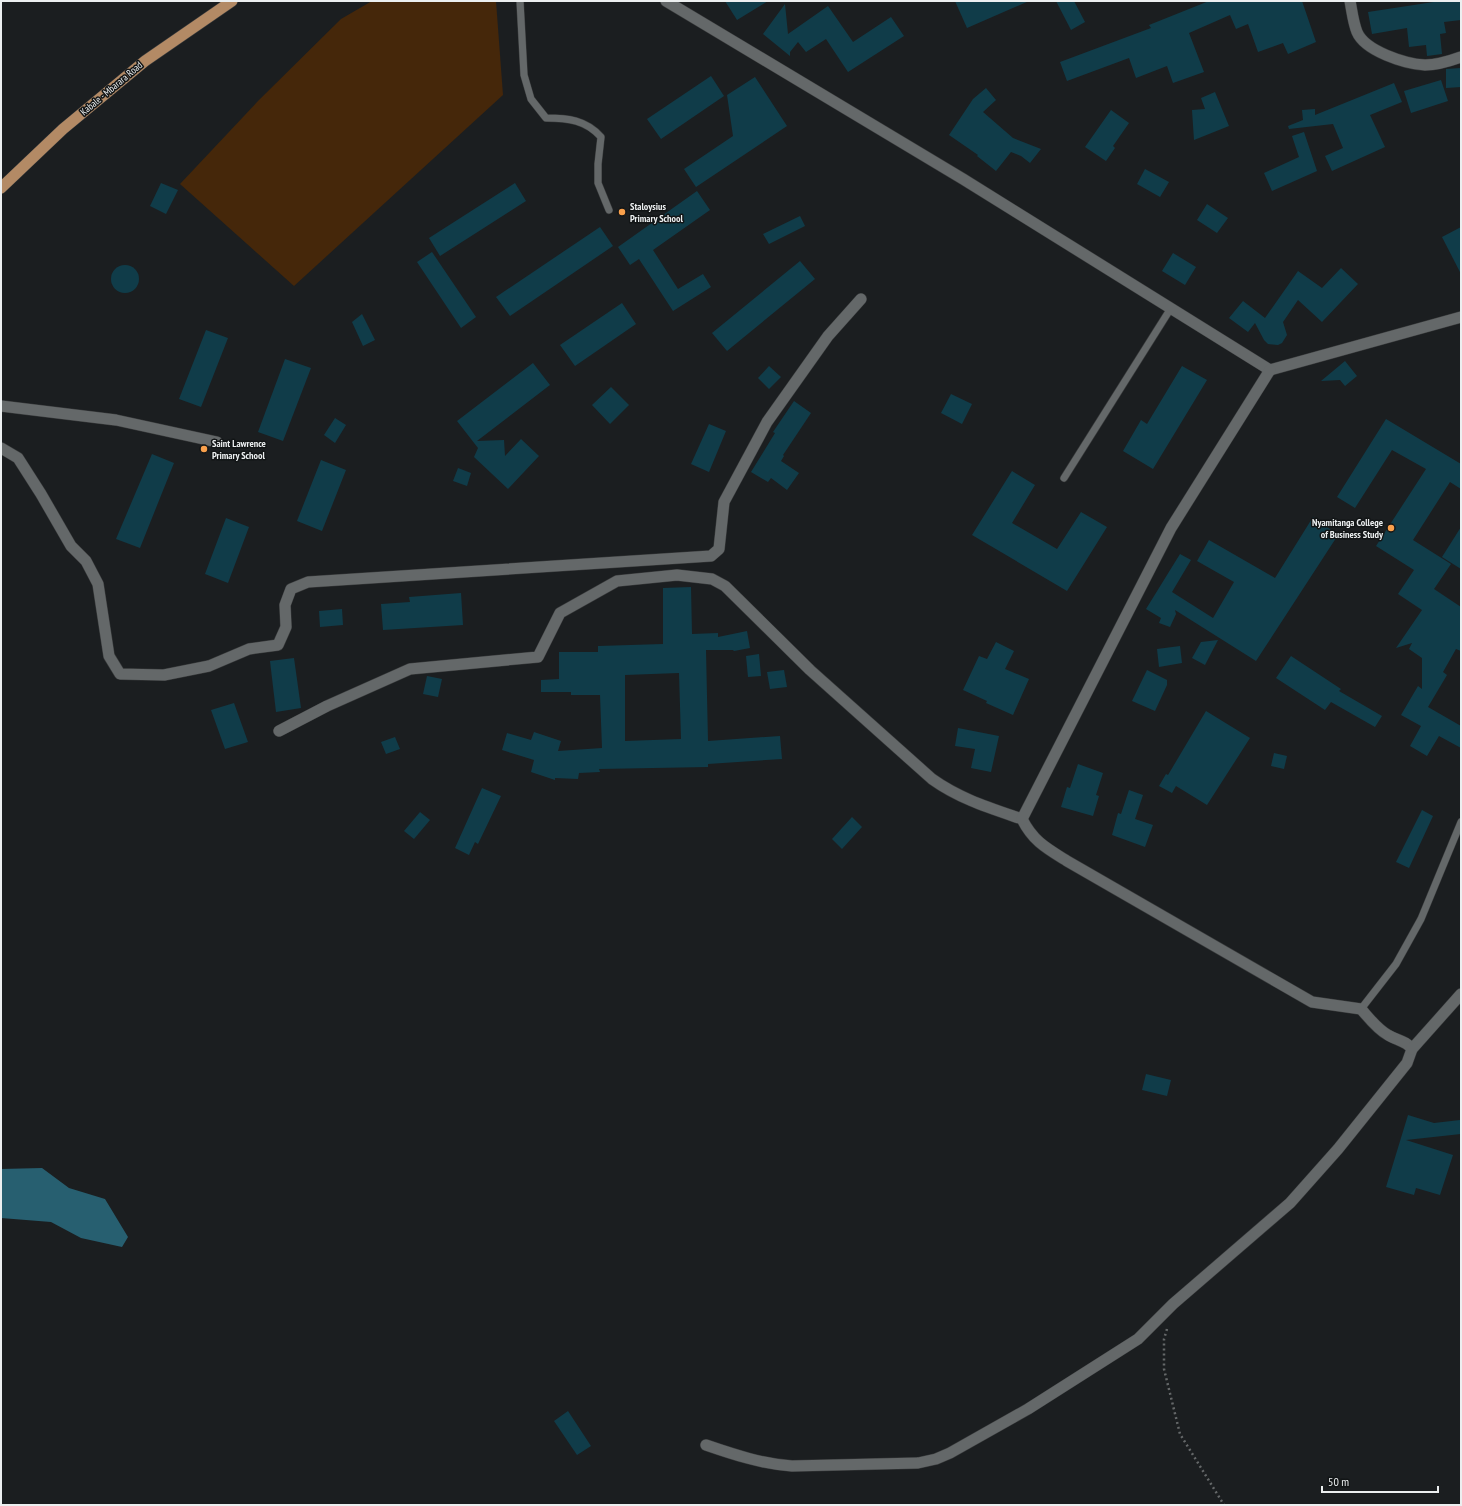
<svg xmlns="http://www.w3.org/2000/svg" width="1462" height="1506" viewBox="0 0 1462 1506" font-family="'PT Sans Narrow',sans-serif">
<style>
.green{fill:#45270a}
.water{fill:#275f70}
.building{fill:#103c49;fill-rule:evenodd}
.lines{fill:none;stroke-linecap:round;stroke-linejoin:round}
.service-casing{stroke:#393b3c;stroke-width:8}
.minor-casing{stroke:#393b3c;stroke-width:12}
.primary-casing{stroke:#393b3c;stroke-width:12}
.path{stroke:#656869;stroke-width:2.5;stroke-dasharray:2 3;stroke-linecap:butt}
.service{stroke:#646869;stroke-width:7}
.minor{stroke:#646869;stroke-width:11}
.primary{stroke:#b38a65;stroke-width:11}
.poi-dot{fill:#f9a04c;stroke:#121516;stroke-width:1.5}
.labels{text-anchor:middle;stroke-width:3;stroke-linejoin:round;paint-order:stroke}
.street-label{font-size:10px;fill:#eceff0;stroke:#121516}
.poi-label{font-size:10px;font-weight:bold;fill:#eceff0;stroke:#121516;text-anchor:start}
</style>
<rect width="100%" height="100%" fill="#1b1e20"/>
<path class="green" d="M372,1H496L503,95L294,286L180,184L258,101L341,19Z"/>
<path class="water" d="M42,1168L69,1188L105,1199L128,1237L122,1247L81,1238L51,1222L1,1218V1169Z"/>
<g class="building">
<path d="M725,1H768L737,20Z"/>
<path d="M955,1H1029L967,28Z"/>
<path d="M1056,1H1074L1085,22L1071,30Z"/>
<path d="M1209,1H1302L1316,42L1288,54L1283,43L1258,52L1248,24L1236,29L1230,15L1189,33L1204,72L1173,83L1167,66L1136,78L1129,58L1067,81L1060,62L1151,28L1149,25Z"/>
<path d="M1440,1H1461V20L1444,22L1446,33L1440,34L1442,54L1427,56L1426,45L1409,47L1407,28L1372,34L1368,12Z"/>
<path d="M785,4L788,34L828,6L853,42L891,17L904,36L848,72L826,39L806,52L798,42L790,52V56L763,34Z"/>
<path d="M1461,68V87L1446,88V69Z"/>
<path d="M711,76L724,96L661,139L647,119Z"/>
<path d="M755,77L787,126L696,187L684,169L733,136L727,95Z"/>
<path d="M1441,80L1448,101L1411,113L1404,91Z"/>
<path d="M1394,83L1402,102L1370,115L1385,147L1332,171L1325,156L1343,148L1333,124L1289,129L1288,126L1303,120L1302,110L1315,109V115Z"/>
<path d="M986,88L996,100L983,112L1013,138L1041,149L1030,163L1021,156L1011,152L996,171L977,156L978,155L949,135L973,99Z"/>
<path d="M1215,92L1229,126L1194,140L1192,110L1205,109L1201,98Z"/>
<path d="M1111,110L1129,123L1113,146L1115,148L1106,161L1085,147Z"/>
<path d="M1304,132L1317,171L1272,191L1264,173L1299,157L1292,136Z"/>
<path d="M1145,169L1169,182L1160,197L1137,184Z"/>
<path d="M161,183L178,190L166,214L150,206Z"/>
<path d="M515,183L526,201L440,256L429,238Z"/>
<path d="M697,191L710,210L653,250L678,289L703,274L711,287L673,311L639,259L630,265L618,247Z"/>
<path d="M1207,204L1228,218L1217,233L1197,220Z"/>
<path d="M800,216L805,226L769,244L763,234Z"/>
<path d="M600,227L613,246L510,316L496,297Z"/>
<path d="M1461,227V274L1442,237Z"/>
<path d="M432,252L476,317L461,328L417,262Z"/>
<path d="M1173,253L1196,267L1185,285L1162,271Z"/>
<path d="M800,261L815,279L727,351L712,333Z"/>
<circle cx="125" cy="279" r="14"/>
<path d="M1341,268L1358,284L1322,322L1298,300L1283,322L1287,335L1282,343L1278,345L1268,344L1264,340L1255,323L1248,332L1229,318L1243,301L1265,318L1298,271L1322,288Z"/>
<path d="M622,303L636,324L575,366L560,345Z"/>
<path d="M362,314L375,340L363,346L352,322Z"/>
<path d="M206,330L228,338L201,407L179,399Z"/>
<path d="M285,359L311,368L283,441L258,432Z"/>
<path d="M1345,361L1357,376L1345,386L1340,380L1321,381Z"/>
<path d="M533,363L550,385L477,441L504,440L505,456L521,439L539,456L508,489L474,457L478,448L457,421Z"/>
<path d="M769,366L781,377L769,389L758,378Z"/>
<path d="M1182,366L1207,380L1153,469L1123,451L1141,420L1147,424Z"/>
<path d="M611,387L629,405L610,424L592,405Z"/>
<path d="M951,394L972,404L962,424L941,413Z"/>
<path d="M794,401L811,413L783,455L784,456L781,461L799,473L787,490L771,478L768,482L751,472L775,433L773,432Z"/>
<path d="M335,418L346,425L335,443L324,435Z"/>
<path d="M1386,419L1461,464V489L1450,482L1413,540L1451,564L1434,589L1461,607V651L1456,649L1443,672L1447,675L1428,707L1461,726V748L1439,736L1427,756L1410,746L1421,726L1401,715L1418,686L1422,689V658L1409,649L1412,643L1396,648L1422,610L1398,594L1414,570L1376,546L1426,469L1392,450L1355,508L1337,497Z"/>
<path d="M709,424L726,431L709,472L691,464Z"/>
<path d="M152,454L174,463L140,548L116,539Z"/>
<path d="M321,460L346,470L322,531L297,521Z"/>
<path d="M458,468L471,473L467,486L453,481Z"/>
<path d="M1012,471L1035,485L1012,523L1057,549L1081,512L1107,527L1067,591L972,535Z"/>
<path d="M1313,517L1338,535L1256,661L1175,610L1176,614L1170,627L1159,623L1161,618L1146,609L1180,554L1191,560L1172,592L1213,618L1234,582L1197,561L1209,540L1275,578Z"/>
<path d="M226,518L249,527L228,583L205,574Z"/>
<path d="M1461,527V569L1442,557Z"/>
<path d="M691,587L692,634L718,633V637L747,631L750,648L734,651L733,650H706L708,741L780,736L782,759L708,764V767L599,769L600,772L579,773L578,779L555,778V780L531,772L534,760L502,750L507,733L531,740L534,732L561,741L558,751L602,748L600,695H571V692H541V680L559,679V652H598V646L663,644V588ZM679,673L681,739L625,741V675Z"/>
<path d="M461,593L463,625L383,630L381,604L410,602L409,597Z"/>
<path d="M342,609L343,625L320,627L319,611Z"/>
<path d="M1218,640L1205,665L1192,658L1201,642Z"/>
<path d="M996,642L1014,651L1005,669L1029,679L1013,715L986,703L987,701L963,690L979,656L987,659Z"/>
<path d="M1180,646L1182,663L1159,667L1157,649Z"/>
<path d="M759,654L761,676L748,677L746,656Z"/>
<path d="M1291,656L1341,689L1339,691L1382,716L1375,727L1331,702L1325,710L1276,678Z"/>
<path d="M294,658L301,708L276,712L270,661Z"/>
<path d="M784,670L787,687L770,689L767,672Z"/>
<path d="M1147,670L1167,680V685L1155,711L1132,701Z"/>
<path d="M427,676L442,679L438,697L423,694Z"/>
<path d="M234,703L248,742L225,749L211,710Z"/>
<path d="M1206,711L1250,738L1207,805L1176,786L1172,793L1159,786L1166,774L1168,775Z"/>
<path d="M958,728L999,736L991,772L971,768L975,749L955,746Z"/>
<path d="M395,737L400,749L386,754L381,742Z"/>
<path d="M1274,753L1287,756L1284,769L1271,766Z"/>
<path d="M1078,764L1103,773L1096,795L1099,796L1093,816L1061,807L1067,787L1070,788Z"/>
<path d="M482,788L501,796L478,844L475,842L469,855L455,848Z"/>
<path d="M1129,790L1143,795L1135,819L1153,825L1145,847L1112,835L1118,813L1121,814Z"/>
<path d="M1422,810L1433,816L1409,868L1396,862Z"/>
<path d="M420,812L430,820L414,839L404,831Z"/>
<path d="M852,817L862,827L842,849L832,839Z"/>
<path d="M1146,1074L1171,1080L1167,1096L1142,1090Z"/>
<path d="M1408,1115L1434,1123L1460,1120L1461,1134L1406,1140L1453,1155L1440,1195L1416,1188L1414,1195L1386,1187Z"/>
<path d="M568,1411L591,1446L577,1455L554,1421Z"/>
</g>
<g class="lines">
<defs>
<g id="service">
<path d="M520,1L524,75L531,99L546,118C568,118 586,120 601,137L598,164V183L609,210"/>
<path d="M1064,478L1171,308"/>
<path d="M1361,1009L1396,964L1421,919L1461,822"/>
</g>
<g id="minor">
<path d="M666,1L963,179L1270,370L1461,317"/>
<path d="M1350,1C1352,11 1353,22 1357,32C1365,51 1405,64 1425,65C1437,65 1450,61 1461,57"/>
<path d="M1,406L116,420L217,442"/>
<path d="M1,448L18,458L41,494L71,546L86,561L98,584L109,656L120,674L164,675L209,666L249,649L278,645L286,627L285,605L291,589L308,582L711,556L719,549L724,502L767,422L828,336L861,299"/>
<path d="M279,731L327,706L410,669L538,657L560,613L617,581L677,575L712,579L725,586L810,670L932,779C960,799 990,808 1022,819C1033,841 1046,848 1067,861L1312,1002L1361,1009C1369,1018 1377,1029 1388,1035C1396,1040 1407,1041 1412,1049L1407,1063L1338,1149L1290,1203L1173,1304L1138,1339L1028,1409L950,1453L936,1459L918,1463L792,1466C763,1464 735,1455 706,1445"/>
<path d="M1022,819L1171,528L1270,370"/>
<path d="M1412,1049L1461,994"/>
</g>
<path id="primary" d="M1,188L63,129L145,61L232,1"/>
</defs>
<use href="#service" class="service-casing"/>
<use href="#minor" class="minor-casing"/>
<use href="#primary" class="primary-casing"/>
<path class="path" d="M1167,1329L1164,1339V1369L1180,1434L1224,1505"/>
<use href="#service" class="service"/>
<use href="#minor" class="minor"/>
<use href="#primary" class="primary"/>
</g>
<g class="poi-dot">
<circle cx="622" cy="212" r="4"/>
<circle cx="204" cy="449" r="4"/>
<circle cx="1391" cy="528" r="4"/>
</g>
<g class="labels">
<g class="street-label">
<text transform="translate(111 88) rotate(-40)" y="4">Kabale - Mbarara Road</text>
</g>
<g class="poi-label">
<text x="630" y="210">Staloysius<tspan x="630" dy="12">Primary School</tspan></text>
<text x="212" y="447">Saint Lawrence<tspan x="212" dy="12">Primary School</tspan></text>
<text x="1383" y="526" text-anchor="end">Nyamitanga College<tspan x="1383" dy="12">of Business Study</tspan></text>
</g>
</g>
<rect width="1462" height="1506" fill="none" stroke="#eceff0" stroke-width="4"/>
<path d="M1322 1486v6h116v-6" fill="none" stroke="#eceff0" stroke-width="2"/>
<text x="1328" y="1486" font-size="12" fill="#eceff0" stroke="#121516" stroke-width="3" paint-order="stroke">50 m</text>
</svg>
